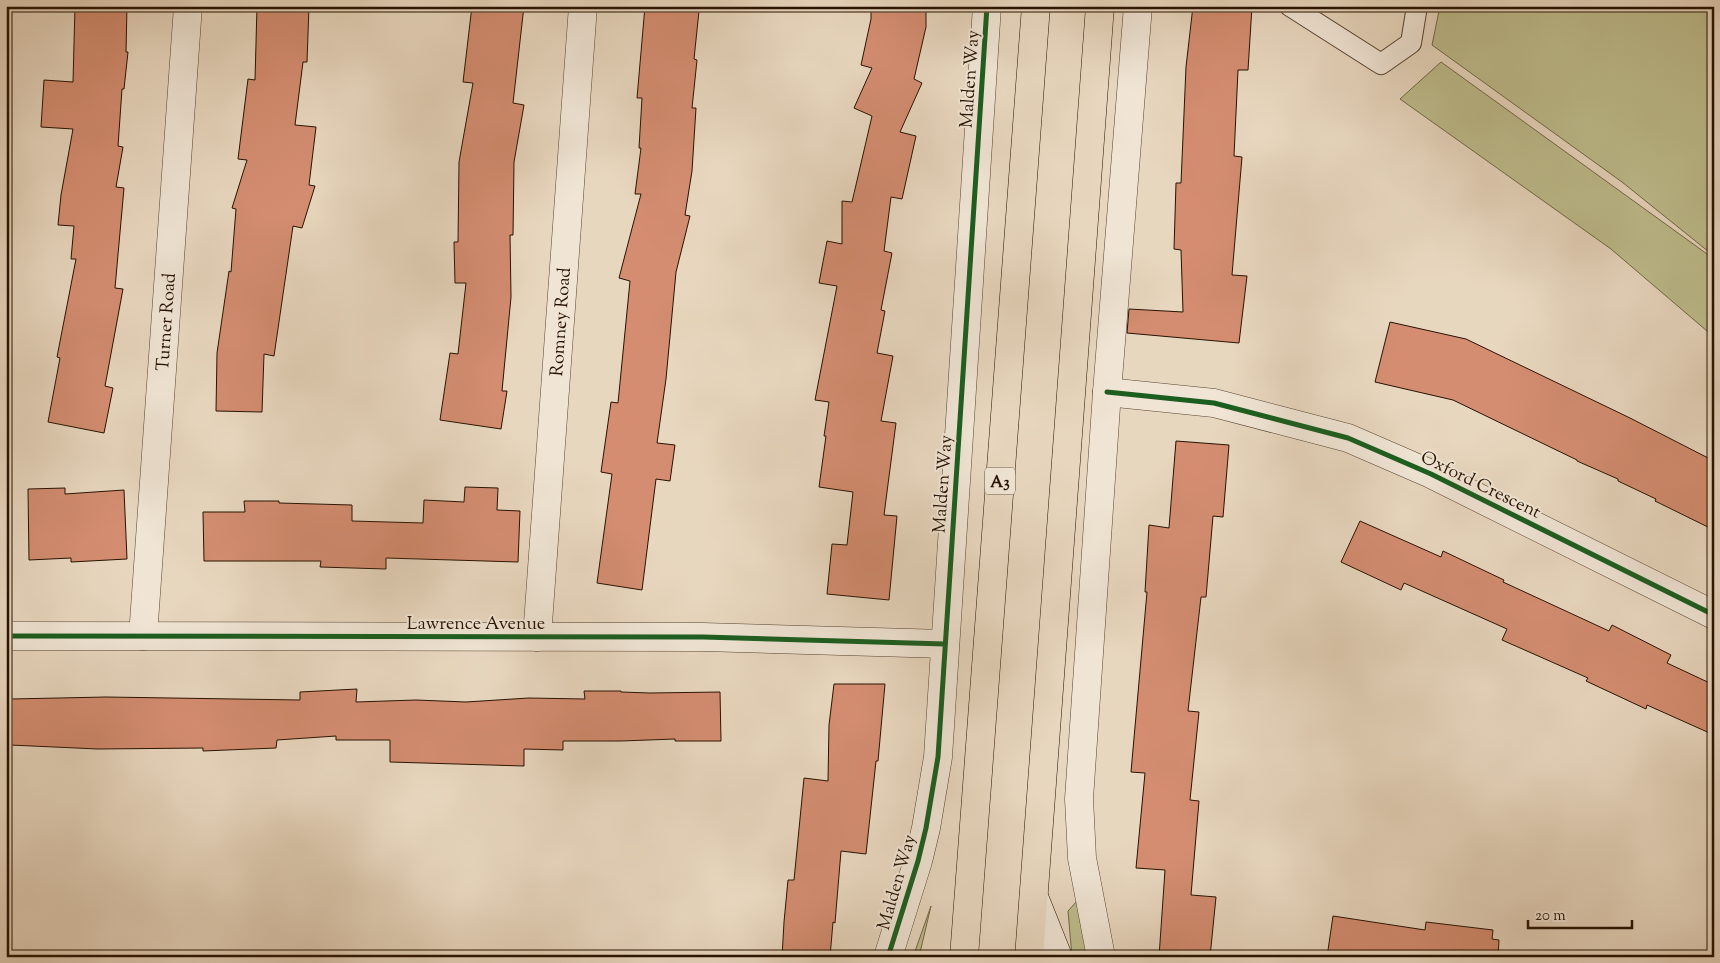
<svg xmlns="http://www.w3.org/2000/svg" width="1720" height="963" viewBox="0 0 1720 963" font-family="'Sorts Mill Goudy',serif">
<style>
.green{fill:#bebc8c;stroke:#726746}
.building{fill:#d48d71;stroke:#271201}
.lines{fill:none;stroke-linecap:round;stroke-linejoin:round}
.lane-casing{stroke:#574330;stroke-width:22}
.street-casing{stroke:#574330;stroke-width:29}
.secondary-casing{stroke:#271201;stroke-width:29}
.highway-casing{stroke:#271201;stroke-width:29}
.lane{stroke:#f0e5d5;stroke-width:20}
.street{stroke:#f0e5d5;stroke-width:28}
.secondary{stroke:#f0e5d5;stroke-width:28}
.highway{stroke:#e8d7bf;stroke-width:28}
.cycleway-casing{stroke:#f0e5d5;stroke-width:8}
.cycleway{stroke:#1b5e20;stroke-width:5}
.labels{text-anchor:middle;stroke-width:4;stroke-linejoin:round;paint-order:stroke}
.shield{fill:#f0e5d5;stroke:#635141;stroke-width:1}
.shield-label{font-size:16px;font-weight:bold;fill:#271201}
.street-label{font-size:18px;fill:#271201;stroke:#f0e5d5}
</style>
<rect width="100%" height="100%" fill="#e8d7bf"/>
<filter id="stains"><feTurbulence type="fractalNoise" baseFrequency=".004" numOctaves="4"/><feColorMatrix values="0 0 0 0 .2 0 0 0 0 .09 0 0 0 0 .02 0 0 0 .5 -.17"/></filter>
<radialGradient id="worn" r=".72"><stop offset=".6" stop-color="#630" stop-opacity="0"/><stop offset="1" stop-color="#630" stop-opacity=".3"/></radialGradient>
<g class="green">
<path d="M1440,6H1714V256L1622,182L1432,45Z"/>
<path d="M1441,62L1714,259V337L1611,249L1400,99Z"/>
<path d="M1077,901L1089,957H1072L1068,911Z"/>
<path d="M931,906L919,957H913Z"/>
</g>
<g class="building">
<path d="M75,6H127L126,52H128L124,89H122L118,146L123,147L116,187L124,188L115,288L123,289L105,386L113,388L104,433L48,422L60,358L57,357L76,259H71L74,226L58,225L61,195L73,129L41,127L44,80L73,82Z"/>
<path d="M257,6H309L307,62H303L295,125L316,127L309,185L315,186L302,228L293,226L274,356L264,354L262,412L216,411L217,353L229,271L231,272L236,209L232,208L247,160L238,159L248,79L255,80Z"/>
<path d="M472,6H524L513,103L524,105L514,162L513,235H510L511,297L502,391H507L501,429L440,420L450,353L458,354L466,283H455L454,242H458L459,162L473,83L463,82Z"/>
<path d="M645,6L699,11L694,59L697,60L692,108H696L692,171L685,215L690,216L676,272L666,379L657,443L675,445L670,481L656,479L642,590L597,583L612,474L601,472L611,402L618,403L630,281L619,278L641,194H635L641,148H639L642,98H637Z"/>
<path d="M871,6H926V27L914,79L922,83L900,132L916,136L902,199L891,197L884,251L892,253L881,310L885,311L877,353L893,356L881,421L896,423L884,515L897,516L889,600L827,594L832,544L847,545L853,492L819,487L826,436H824L829,402L815,400L837,286L819,283L827,241L842,244V201L852,202L872,116L854,108L872,68L861,65L871,19Z"/>
<path d="M1193,6H1252L1248,70H1238L1234,156L1242,157L1232,275L1247,276L1239,343L1127,333L1129,309L1183,312L1181,250L1174,249L1176,183H1181L1186,67Z"/>
<path d="M1390,322L1466,339L1630,418L1714,461V530L1655,501L1656,499L1618,481V479L1577,461V460L1453,400L1375,382Z"/>
<path d="M1176,441L1229,445L1223,517L1213,516L1206,597H1201L1188,711L1199,712L1190,800L1199,801L1191,895L1216,897L1210,957H1159L1165,870L1136,868L1145,773L1131,772L1147,592H1145L1149,525L1169,528Z"/>
<path d="M465,487L498,488L497,510L520,511L518,562L386,558V569L320,567L321,561H204L203,512H245L244,501H279V503L352,505V521L423,523L424,500L464,502Z"/>
<path d="M65,488V494L124,490L127,559L71,562V558L29,560L28,489Z"/>
<path d="M1360,521L1441,557L1443,551L1504,580L1503,582L1609,631L1612,625L1671,655L1667,663L1714,685V735L1647,705L1646,709L1586,681L1588,678L1502,640L1507,629L1404,583L1401,590L1341,562Z"/>
<path d="M834,684H885L878,761H876L866,854L841,851L835,923L833,922L830,957H782L784,922L788,880H794L804,778L828,781L829,725Z"/>
<path d="M357,689L356,702L416,700L466,702L529,698L585,699L584,691H621V692L650,693L720,692L721,741H675V739L621,741H563V750L524,749V766L390,762V740H336V736L277,740L276,748L203,751V748L98,749L10,745L11,699L106,697L300,700V692Z"/>
<path d="M1333,916L1425,930L1426,922L1493,930L1492,939L1499,940L1498,957H1327Z"/>
</g>
<g class="lines">
<defs>
<path id="lane" d="M1290,6L1381,64L1411,43L1417,6"/>
<g id="street">
<path d="M1107,392L1214,403L1348,438L1431,474L1714,615"/>
<path d="M6,636L703,637L945,644"/>
<path id="s1" d="M143,636L188,6"/>
<path id="s2" d="M537,637L583,6"/>
<path d="M888,957L918,861L926,828L938,757L987,6"/>
<path d="M1101,957L1082,858L1079,799L1107,392L1138,6"/>
</g>
<path id="secondary" d="M1034,897L1058,957"/>
<g id="highway">
<path d="M964,957L1036,6"/>
<path d="M1029,957L1100,6"/>
</g>
</defs>
<use href="#lane" class="lane-casing"/>
<use href="#street" class="street-casing"/>
<use href="#secondary" class="secondary-casing"/>
<use href="#highway" class="highway-casing"/>
<use href="#lane" class="lane"/>
<use href="#street" class="street"/>
<use href="#secondary" class="secondary"/>
<use href="#highway" class="highway"/>
<defs>
<g id="cycleway">
<path d="M1107,392L1214,403L1348,438L1431,474L1714,615"/>
<path d="M6,636L703,637L945,644"/>
<path d="M888,957L918,861L926,828L938,757L987,6"/>
</g>
</defs>
<use href="#cycleway" class="cycleway-casing"/>
<use href="#cycleway" class="cycleway"/>
</g>
<g class="labels">
<rect class="shield" x="985" y="467.5" width="30" height="27" rx="4"/>
<g class="shield-label">
<text x="1000" y="487">A3</text>
</g>
<g class="street-label">
<text transform="translate(969 79) rotate(-86)" y="6">Malden Way</text>
<text dy="6" stroke="none"><textPath href="#s1" startOffset="315">Turner Road</textPath></text>
<text dy="6" stroke="none"><textPath href="#s2" startOffset="316">Romney Road</textPath></text>
<text transform="translate(942 484) rotate(-86)" y="6">Malden Way</text>
<text transform="translate(1481 484) rotate(26)" y="6">Oxford Crescent</text>
<text x="476" y="629">Lawrence Avenue</text>
<text transform="translate(896 882) rotate(-74)" y="6">Malden Way</text>
</g>
</g>
<rect width="1720" height="963" fill="none" stroke="#e8d7bf" stroke-width="25"/>
<rect x="8" y="8" width="1705" height="948" fill="none" stroke="#271201" stroke-width="2.5"/>
<rect x="12" y="12" width="1695" height="938" fill="none" stroke="#271201"/>
<path d="M1528 920v8h104v-8" fill="none" stroke="#271201" stroke-width="2.5"/>
<text x="1535" y="920" font-size="15" fill="#271201" stroke="#f0e5d5" stroke-width="4" paint-order="stroke">20 m</text>
<rect width="100%" height="100%" filter="url(#stains)"/>
<rect width="100%" height="100%" fill="url(#worn)"/>
</svg>
